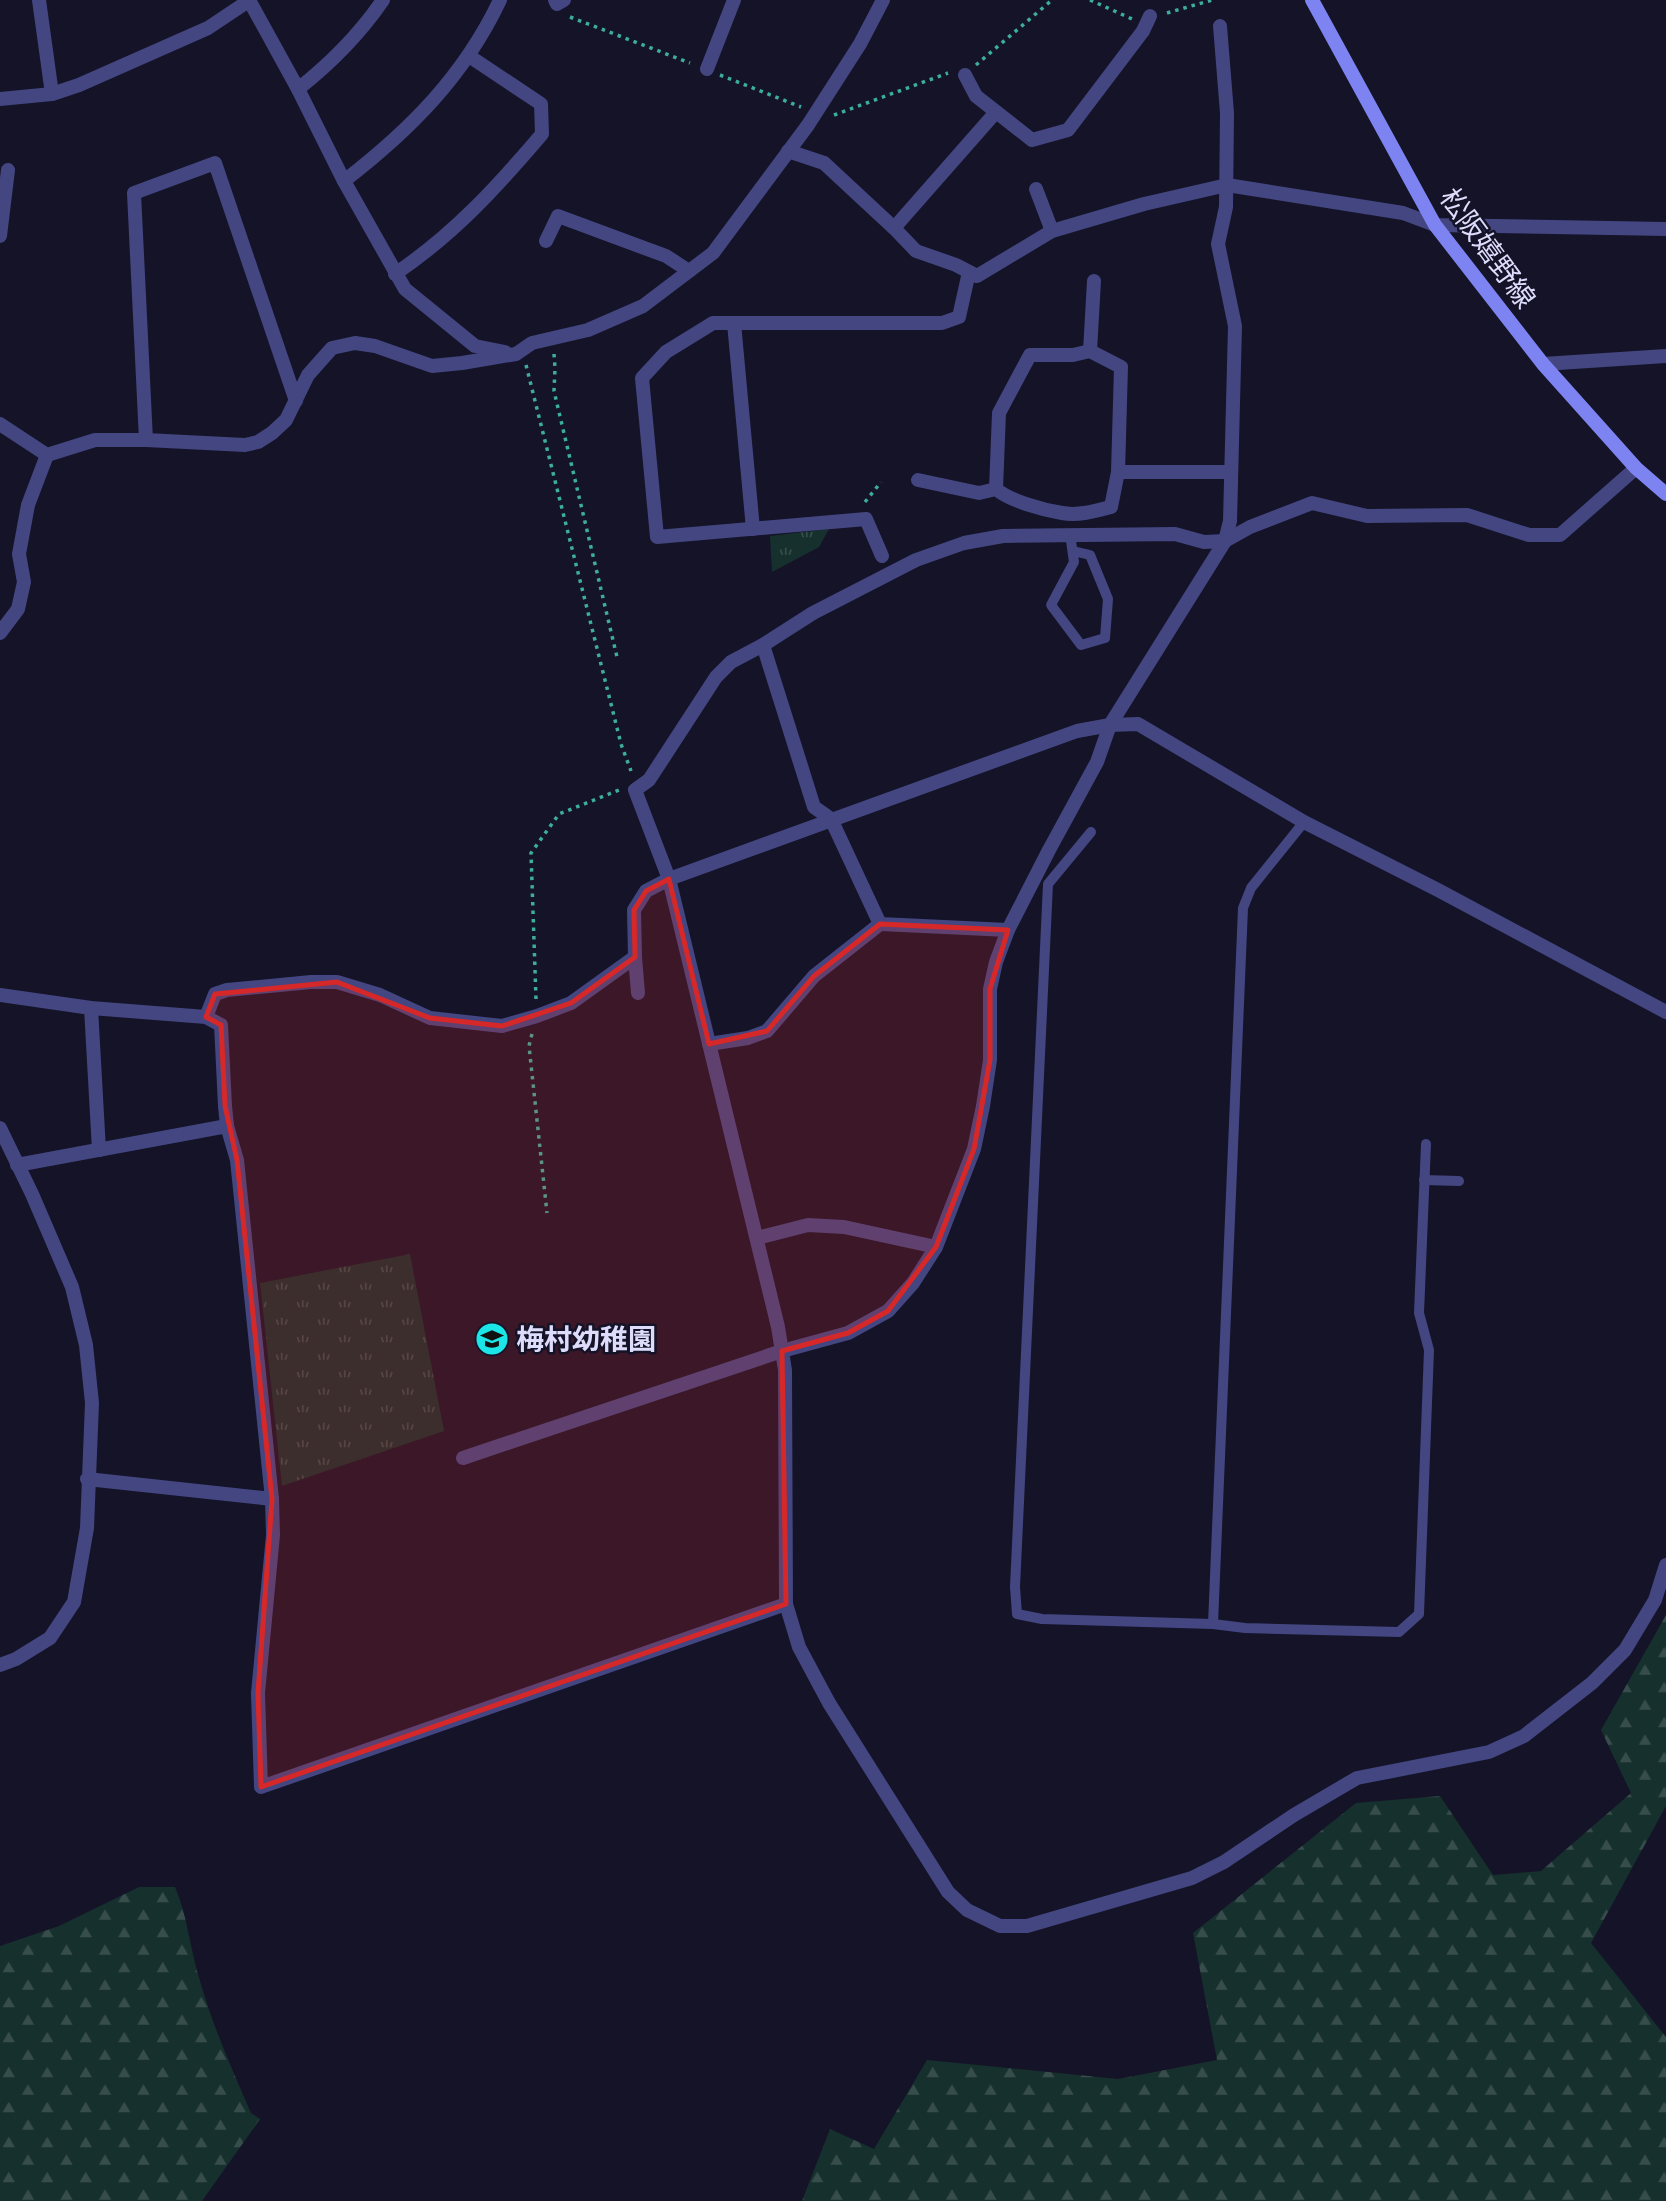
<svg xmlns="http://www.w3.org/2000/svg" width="1666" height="2201" viewBox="0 0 1666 2201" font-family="Jost,'Noto Sans JP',sans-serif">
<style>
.forest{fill:url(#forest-firs)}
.park{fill:url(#park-tufts)}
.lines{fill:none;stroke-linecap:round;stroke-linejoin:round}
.path{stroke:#3dae9e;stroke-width:3.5;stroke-dasharray:3.5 5;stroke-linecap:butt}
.service{stroke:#434681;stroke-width:10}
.minor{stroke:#434681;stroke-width:14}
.tertiary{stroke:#434681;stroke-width:14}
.secondary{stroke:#7d84f1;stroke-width:14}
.marked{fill:#d62828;fill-opacity:0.2;stroke:#d62828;stroke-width:5;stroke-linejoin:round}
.labels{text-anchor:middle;stroke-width:5;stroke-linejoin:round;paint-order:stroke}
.street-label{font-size:28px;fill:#dddcfb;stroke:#141327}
.poi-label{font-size:28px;font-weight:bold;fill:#dddcfb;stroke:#141327;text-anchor:start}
</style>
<defs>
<pattern id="forest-firs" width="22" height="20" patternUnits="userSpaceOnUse" patternTransform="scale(1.75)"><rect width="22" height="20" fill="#16302d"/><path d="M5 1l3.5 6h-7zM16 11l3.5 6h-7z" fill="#374d4c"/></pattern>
<pattern id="park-tufts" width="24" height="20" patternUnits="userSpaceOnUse" patternTransform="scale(1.75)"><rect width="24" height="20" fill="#16302d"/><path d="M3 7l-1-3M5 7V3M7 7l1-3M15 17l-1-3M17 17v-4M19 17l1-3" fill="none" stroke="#374d4c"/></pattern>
</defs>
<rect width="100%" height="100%" fill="#141327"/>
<g class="forest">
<path d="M1666,1615V1806L1591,1943L1666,2037V2201H802L830,2129L874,2149L927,2060L1118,2079L1217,2060L1193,1933L1356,1803L1440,1796L1493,1875L1541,1871L1631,1793L1601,1730Z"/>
<path d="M139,1887H175C188,1917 190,1950 200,1981C213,2027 232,2069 251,2113L260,2119L202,2201H0V1946L59,1926Z"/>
</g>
<g class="park">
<path d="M829,529L819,547L772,572L770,536Z"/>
<path d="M410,1254L444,1431L282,1486L260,1283Z"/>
</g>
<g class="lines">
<g class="path">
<path d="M1090,0L1132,19"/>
<path d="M1167,13L1212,0"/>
<path d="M570,17L690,63"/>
<path d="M976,65L1052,0"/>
<path d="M720,75L801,107"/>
<path d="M834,115L948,73"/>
<path d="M554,354L555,368L554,391L617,657"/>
<path d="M526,365L621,744L631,771"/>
<path d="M865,502L881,482"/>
<path d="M536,999L531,853L559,814L619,790"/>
<path d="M532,1034L529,1046L547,1213"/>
</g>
<g class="service">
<path d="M1070,534L1074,562L1051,605L1081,645L1105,638L1108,599L1090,555L1073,551"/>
<path d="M1304,822L1251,888L1243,908L1213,1624L1245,1628L1399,1632L1419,1614L1429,1350L1419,1313L1426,1144"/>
<path d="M1091,832L1048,884L1015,1587L1017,1614L1042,1619L1213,1624"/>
<path d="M1424,1180L1459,1181"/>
</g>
<g class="minor">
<path d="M39,0L52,94"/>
<path d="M249,0L298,89L344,181L405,289L475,346L505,352"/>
<path d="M555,0L557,4L564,0"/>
<path d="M1220,26L1227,113L1226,207L1218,244L1235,326L1230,521L1225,541L1204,542L1175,534L1003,536L964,543L916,560L813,613L763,645L731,662L716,677L649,780L635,790L669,879L778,1327L785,1370L786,1604L799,1647L829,1703L948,1892L967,1910L1000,1926H1027L1192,1878L1224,1862L1294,1815L1357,1778L1489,1752L1524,1736L1592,1683L1625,1650L1655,1600L1666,1565"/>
<path d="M707,69L734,0"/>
<path d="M965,75L976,96L1032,140L1068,130L1143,31L1150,16"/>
<path d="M298,89C331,63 359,35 383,0"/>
<path d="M0,99L52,94L79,85L208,28L250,0"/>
<path d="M788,151L824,163L894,228L916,251L956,265L977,276L1052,231L1144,204L1227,185L1403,213L1435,225L1666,229"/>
<path d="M344,181C410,130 464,76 500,0"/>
<path d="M1036,189L1052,231"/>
<path d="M894,228L996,112"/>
<path d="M0,236L8,170"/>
<path d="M546,241L558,216L666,256L689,271"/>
<path d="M395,274C454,234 496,188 542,134L541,104L469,56"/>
<path d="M1094,281L1090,351L1121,367L1118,472"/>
<path d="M734,323L753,529"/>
<path d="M1543,364L1666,356"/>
<path d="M0,424L47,455"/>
<path d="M146,440L134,193L215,163L296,401"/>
<path d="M918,480L979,493L996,489C1010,501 1043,510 1062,513C1078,516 1096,511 1111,507L1118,472H1231"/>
<path d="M996,489L999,413L1030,355H1073L1090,351"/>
<path d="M882,556L866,519L657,537L642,378L666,352L713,323H942L959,317L969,272"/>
<path d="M0,633L18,609L24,582L19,554L28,505L47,455L95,440H146L245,445L258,442L272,433L286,420L308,375L332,348L355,343L375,346L432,366L462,363L516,354L532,343L588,330L643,306L713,253L808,125L860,44L883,0"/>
<path d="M763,645L814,807L831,819L880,924L1008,930"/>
<path d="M635,957L638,993"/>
<path d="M0,995L91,1008L206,1017L221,1025L225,1106L227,1126L237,1160L272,1499L273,1535L258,1693L261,1787L786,1604"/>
<path d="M91,1008L99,1150"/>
<path d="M206,1017L215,994L227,990L311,982H337L380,995L430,1018L502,1026L537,1016L571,1003L635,957L634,910L646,891L669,879L1077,731L1110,725L1138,724L1304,822L1438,890L1666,1012"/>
<path d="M709,1044L748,1038L767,1031L814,976L880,924"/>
<path d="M0,1128L32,1194L72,1287L86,1345L92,1403L87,1528L74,1602L50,1638L16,1659L0,1665"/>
<path d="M17,1165L227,1126"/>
<path d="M757,1238L808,1225L844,1227L936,1247"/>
<path d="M463,1458L782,1351"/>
<path d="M87,1479L272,1499"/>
</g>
<path class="tertiary" d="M782,1351L848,1333L888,1311L913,1283L936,1247L974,1149L983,1106L990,1060V989L996,962L1008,930L1049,850L1097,762L1110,725L1225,541L1250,527L1312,503L1367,516L1467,515L1529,535H1560L1636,468"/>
<path class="secondary" d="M1312,0L1435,225L1543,364L1636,468L1666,494"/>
</g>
<path class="marked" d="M669,879L709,1044L767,1031L814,976L880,924L1008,930L990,989V1060L974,1149L936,1247L888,1311L848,1333L782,1351L786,1604L261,1787L258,1693L272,1499L237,1160L225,1106L221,1025L206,1017L215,994L337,982L430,1018L502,1026L571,1003L635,957L634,910L646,891Z"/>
<defs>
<symbol id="school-disc" viewBox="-11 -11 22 22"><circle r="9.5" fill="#1ce5e7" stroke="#141327"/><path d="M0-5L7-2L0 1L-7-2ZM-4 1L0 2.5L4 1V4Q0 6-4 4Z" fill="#111"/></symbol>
</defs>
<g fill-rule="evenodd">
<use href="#school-disc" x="473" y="1320" width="38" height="38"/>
</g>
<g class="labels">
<g class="street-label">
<text transform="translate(1488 248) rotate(54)" y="10">松阪嬉野線</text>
</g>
<g class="poi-label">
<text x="516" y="1349">梅村幼稚園</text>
</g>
</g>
</svg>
